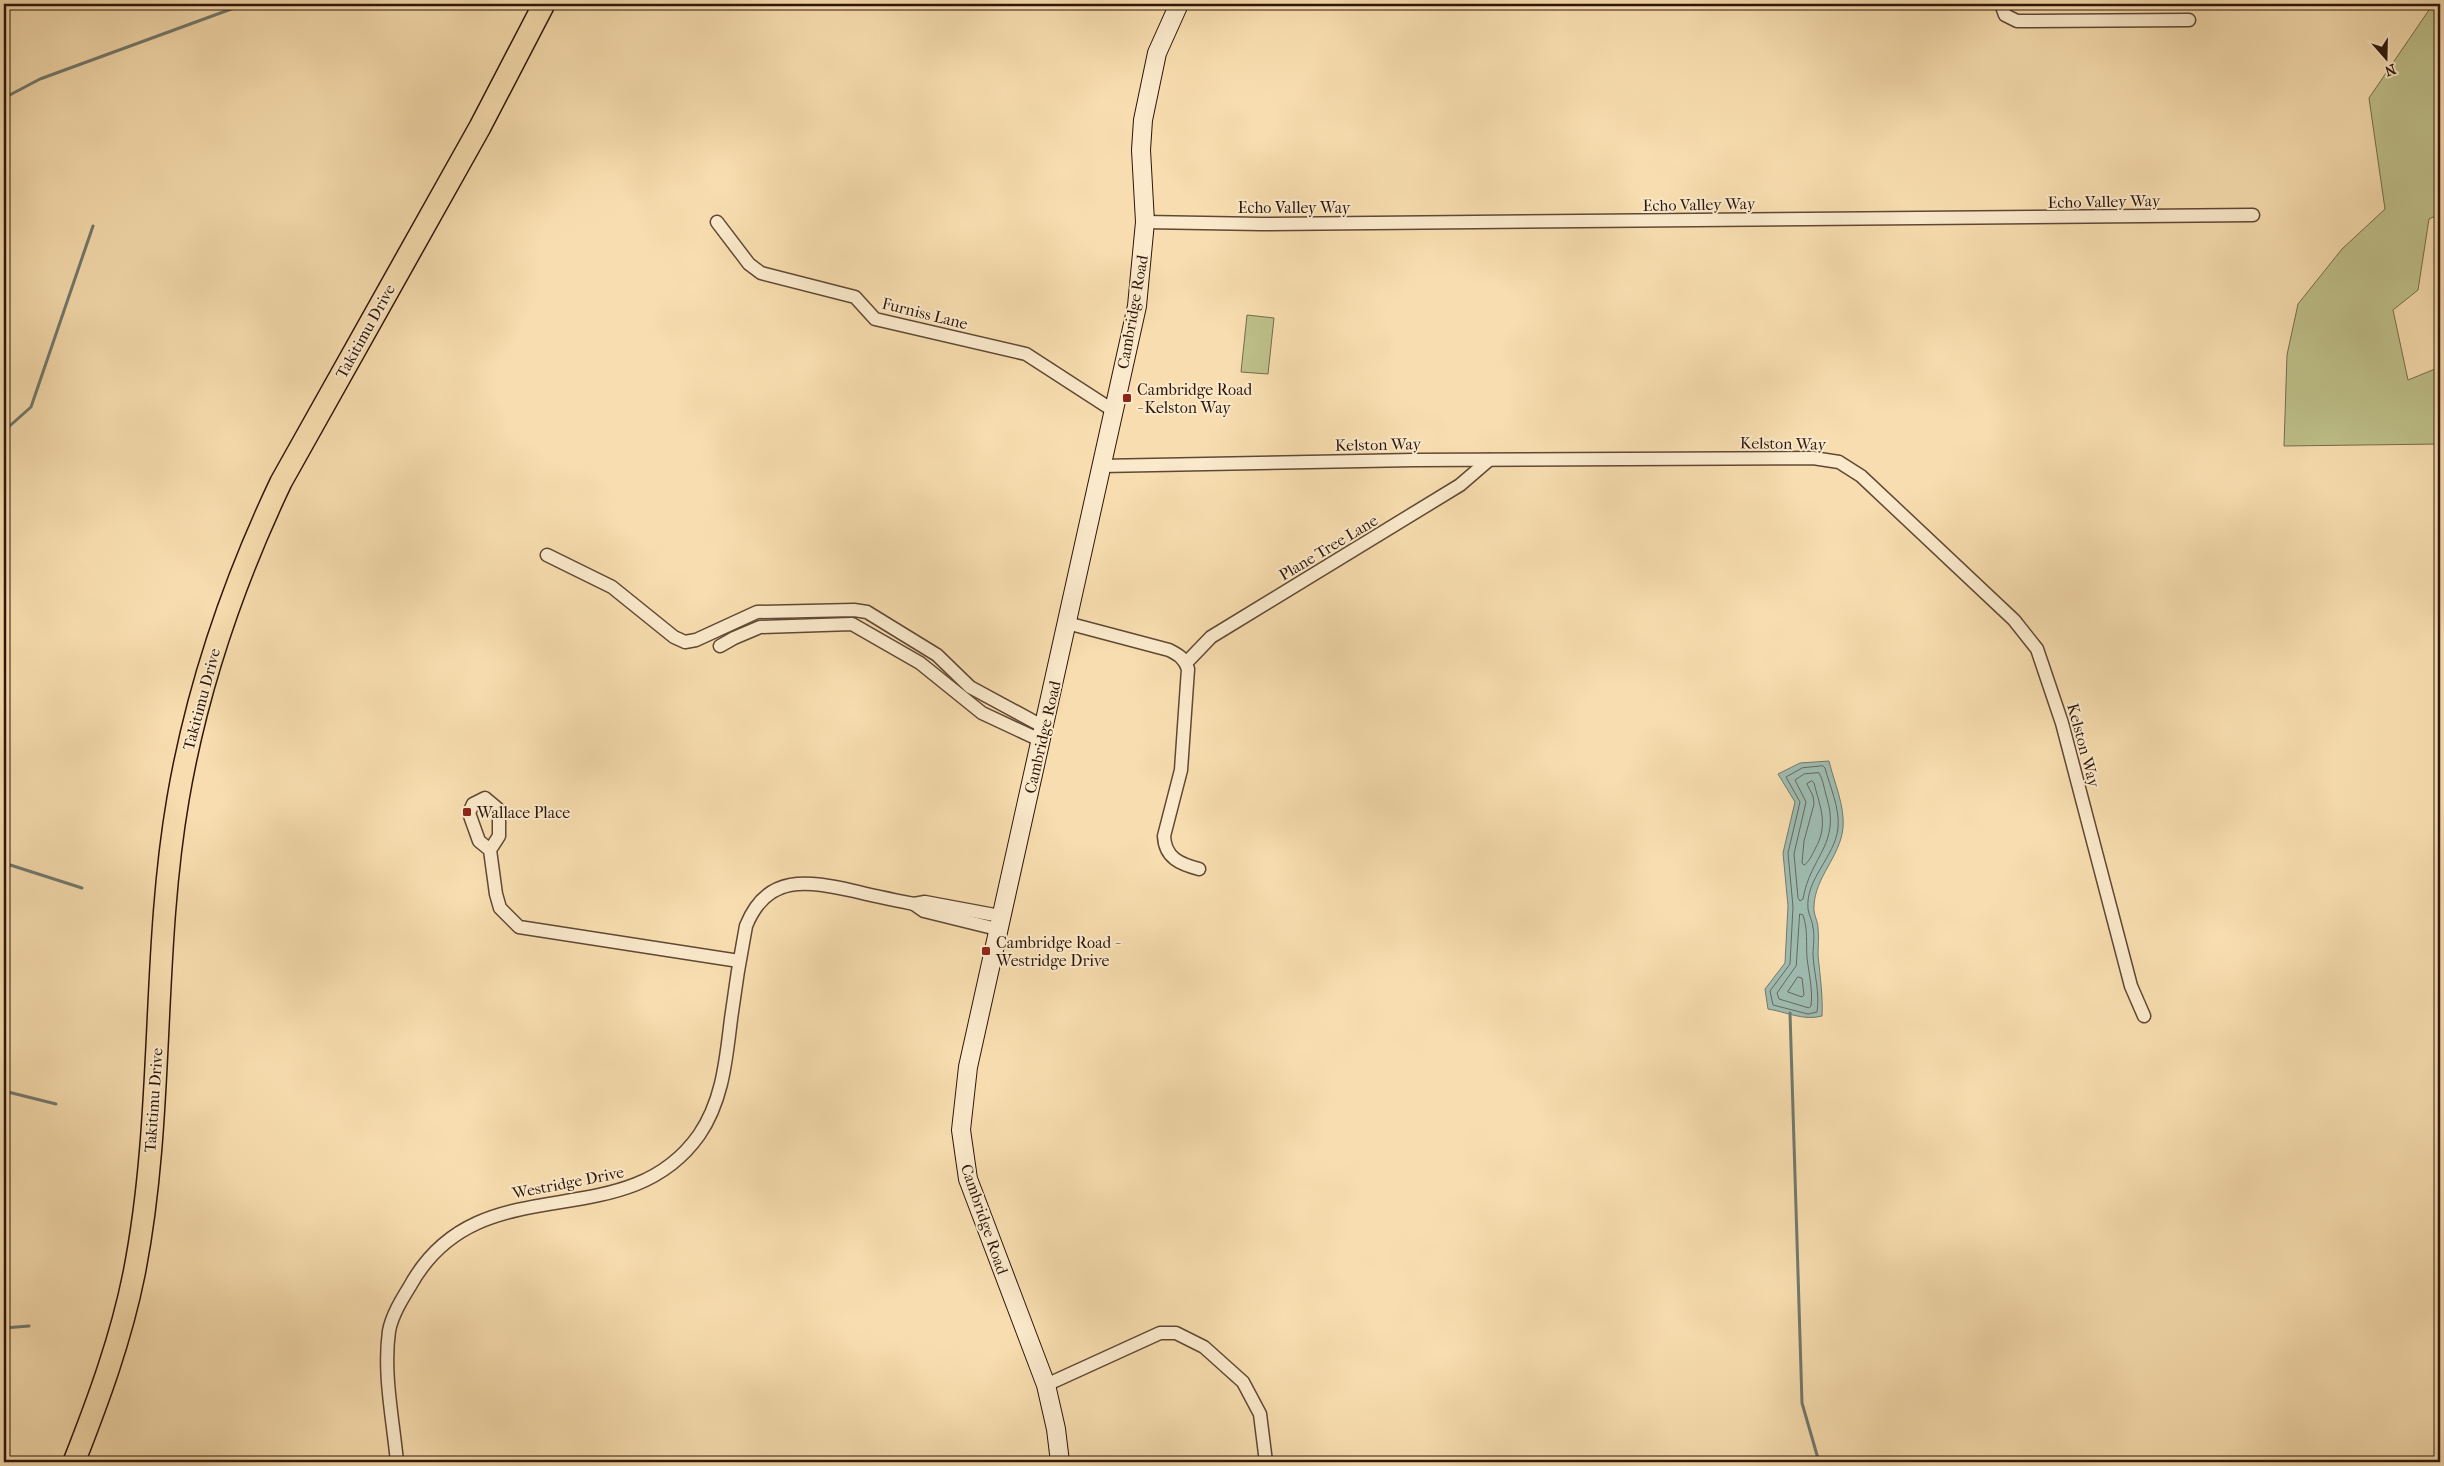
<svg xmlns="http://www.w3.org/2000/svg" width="2444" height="1466" viewBox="0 0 2444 1466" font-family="'IM FELL French Canon',serif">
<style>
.green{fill:#bec08a;stroke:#766b4a}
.water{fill:#9ebbb0;stroke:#71796e}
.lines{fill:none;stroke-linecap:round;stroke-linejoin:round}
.shore{stroke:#66685e;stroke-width:1}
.stream{stroke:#71796e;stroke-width:3}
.minor-casing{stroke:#604834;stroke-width:15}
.secondary-casing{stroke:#2e160b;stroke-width:20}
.trunk-casing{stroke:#2e160b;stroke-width:24}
.minor{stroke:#fae9cb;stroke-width:12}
.secondary{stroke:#fae9cb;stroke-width:18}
.trunk{stroke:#f7ddaf;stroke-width:21}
.poi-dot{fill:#8f2418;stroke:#fae9cb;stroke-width:2}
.labels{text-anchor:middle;stroke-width:4;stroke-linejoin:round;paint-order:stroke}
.street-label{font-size:16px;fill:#2e160b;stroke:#fae9cb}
.poi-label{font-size:16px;fill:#2e160b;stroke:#fae9cb;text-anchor:start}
</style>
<rect width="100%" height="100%" fill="#f7ddaf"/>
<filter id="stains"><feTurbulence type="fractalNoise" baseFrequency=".004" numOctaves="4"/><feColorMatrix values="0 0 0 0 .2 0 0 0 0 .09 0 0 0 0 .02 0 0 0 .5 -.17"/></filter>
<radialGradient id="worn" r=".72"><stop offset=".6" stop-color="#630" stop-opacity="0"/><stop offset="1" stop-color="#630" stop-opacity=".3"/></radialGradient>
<g class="green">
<path d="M2433,4H2440V214L2429,219L2418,290L2393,310L2408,380L2440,367V444L2284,446L2287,355L2298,304L2342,249L2385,209L2369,98Z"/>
<path d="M1247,315L1274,318L1268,374L1241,372Z"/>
</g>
<path class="water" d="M1829,761C1834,782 1845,806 1843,828C1840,857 1815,877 1814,906C1813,914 1818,921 1818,928C1819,937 1818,946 1818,955C1820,976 1823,995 1822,1016C1803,1021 1787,1012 1768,1009L1765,989L1785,963L1788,906L1783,853L1795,802L1778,774L1800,763Z"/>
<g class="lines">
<g class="shore">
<path d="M1823,766L1825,768C1830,787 1840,808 1838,828C1835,857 1805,879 1808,909C1809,916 1813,922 1813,928C1815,936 1813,946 1813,955C1814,974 1820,992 1817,1012L1808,1014L1773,1005L1770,991L1790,964L1793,907L1788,853L1800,802L1786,777L1802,768Z"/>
<path d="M1819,773C1823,779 1824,788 1826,795C1842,844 1810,856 1803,899L1800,901L1798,898L1794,854L1806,802L1795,780L1804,774Z"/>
<path d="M1812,781L1814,783C1820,807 1829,825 1815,849C1812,855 1809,862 1804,865L1802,863L1804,841L1814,804L1813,796L1807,784Z"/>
<path d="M1800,914L1803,915C1808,930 1806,943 1807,958C1809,974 1813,990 1811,1006L1809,1008L1779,999L1777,993L1796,966Z"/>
<path d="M1798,977L1802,978L1804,995L1802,997L1788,992Z"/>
</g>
<g class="stream">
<path d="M4,98L40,79L245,4"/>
<path d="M4,431L31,407L93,226"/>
<path d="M4,863L82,888"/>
<path d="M1790,1013L1802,1403L1819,1462"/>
<path d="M4,1091L56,1104"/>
<path d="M4,1328L29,1326"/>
</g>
<defs>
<g id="minor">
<path d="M2001,4L2005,15L2017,21L2189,20"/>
<path d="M717,222L749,264L761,273L855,297L875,319L1026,354L1114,411"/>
<path d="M1145,222L1261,224L2253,215"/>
<path d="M1101,466L1414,460L1813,458L1839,462L1861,476L2014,620L2037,649L2062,723L2131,986L2144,1016"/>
<path d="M547,555L612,587L674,637L685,642L696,640L757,612L854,610L867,612L937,655L970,687L1044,727"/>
<path d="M1067,623L1169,650C1179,655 1184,658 1188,669L1181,770L1164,836C1165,858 1180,864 1199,869"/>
<path d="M720,646L734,638L760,627L852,624L920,663L982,713L1042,741"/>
<path d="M1186,663L1211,637L1460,485L1489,460"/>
<path d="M490,850L479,841L469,813L473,804L485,798L497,808L499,814V836L490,850L496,894L500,908L519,927L739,961"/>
<path d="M914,904L924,911L997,929"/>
<path d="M1046,1385L1160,1333H1176L1204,1347L1243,1382L1260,1414L1266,1462"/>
<path d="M397,1462C393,1419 383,1374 389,1331C392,1315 402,1299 410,1286C479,1161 624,1241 699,1135C723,1100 726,1059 731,1019C735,988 740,957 746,926C767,873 808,881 854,891C874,896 894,900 914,904L925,902L1000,916"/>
</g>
<path id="secondary" d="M1060,1462L1056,1429L1046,1385L968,1179L961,1130L968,1067L1137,306L1145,222L1141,150L1143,120L1157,53L1179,4"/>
<path id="trunk" d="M74,1462C98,1401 121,1339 134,1274C165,1117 151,956 178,799C197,688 233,583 281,482L480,127L544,4"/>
</defs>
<use href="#minor" class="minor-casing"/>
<use href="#secondary" class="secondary-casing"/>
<use href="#trunk" class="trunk-casing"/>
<use href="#minor" class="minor"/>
<use href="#secondary" class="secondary"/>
<use href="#trunk" class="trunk"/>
</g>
<g class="poi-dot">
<rect x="1122" y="393" width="10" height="10" rx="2.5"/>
<rect x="462" y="807" width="10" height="10" rx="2.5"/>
<rect x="981" y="946" width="10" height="10" rx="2.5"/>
</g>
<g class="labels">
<g class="street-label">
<text transform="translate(2104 201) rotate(-1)" y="6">Echo Valley Way</text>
<text transform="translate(1699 204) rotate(-1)" y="6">Echo Valley Way</text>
<text x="1294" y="213">Echo Valley Way</text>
<text transform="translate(1132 312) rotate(-80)" y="6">Cambridge Road</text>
<text transform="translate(925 313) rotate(14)" y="6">Furniss Lane</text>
<text transform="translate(365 331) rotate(-61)" y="6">Takitimu Drive</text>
<text transform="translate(1783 443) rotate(1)" y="6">Kelston Way</text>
<text transform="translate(1378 444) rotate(-1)" y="6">Kelston Way</text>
<text transform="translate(1328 547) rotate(-31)" y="6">Plane Tree Lane</text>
<text transform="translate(201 699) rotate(-75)" y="6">Takitimu Drive</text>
<text transform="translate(1042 737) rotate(-77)" y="6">Cambridge Road</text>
<text transform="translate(2084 745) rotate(75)" y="6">Kelston Way</text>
<text transform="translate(153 1100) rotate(-86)" y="6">Takitimu Drive</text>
<text transform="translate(568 1182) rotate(-11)" y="6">Westridge Drive</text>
<text transform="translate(985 1219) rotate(71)" y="6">Cambridge Road</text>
</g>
<g class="poi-label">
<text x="1137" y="395">Cambridge Road<tspan x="1137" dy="18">- Kelston Way</tspan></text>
<text x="477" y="818">Wallace Place</text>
<text x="996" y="948">Cambridge Road -<tspan x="996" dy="18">Westridge Drive</tspan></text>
</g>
</g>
<rect width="2444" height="1466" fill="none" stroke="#f7ddaf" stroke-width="20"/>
<rect x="5" y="5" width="2434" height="1456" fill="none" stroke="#2e160b" stroke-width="2.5"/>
<rect x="10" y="10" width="2424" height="1446" fill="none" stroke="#2e160b"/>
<g transform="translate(2386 58) rotate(160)" stroke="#fae9cb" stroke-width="4" paint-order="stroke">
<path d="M0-4L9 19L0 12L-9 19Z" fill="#2e160b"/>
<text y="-8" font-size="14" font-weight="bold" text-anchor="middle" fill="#2e160b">N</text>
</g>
<rect width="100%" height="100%" filter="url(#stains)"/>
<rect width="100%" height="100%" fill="url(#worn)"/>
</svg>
